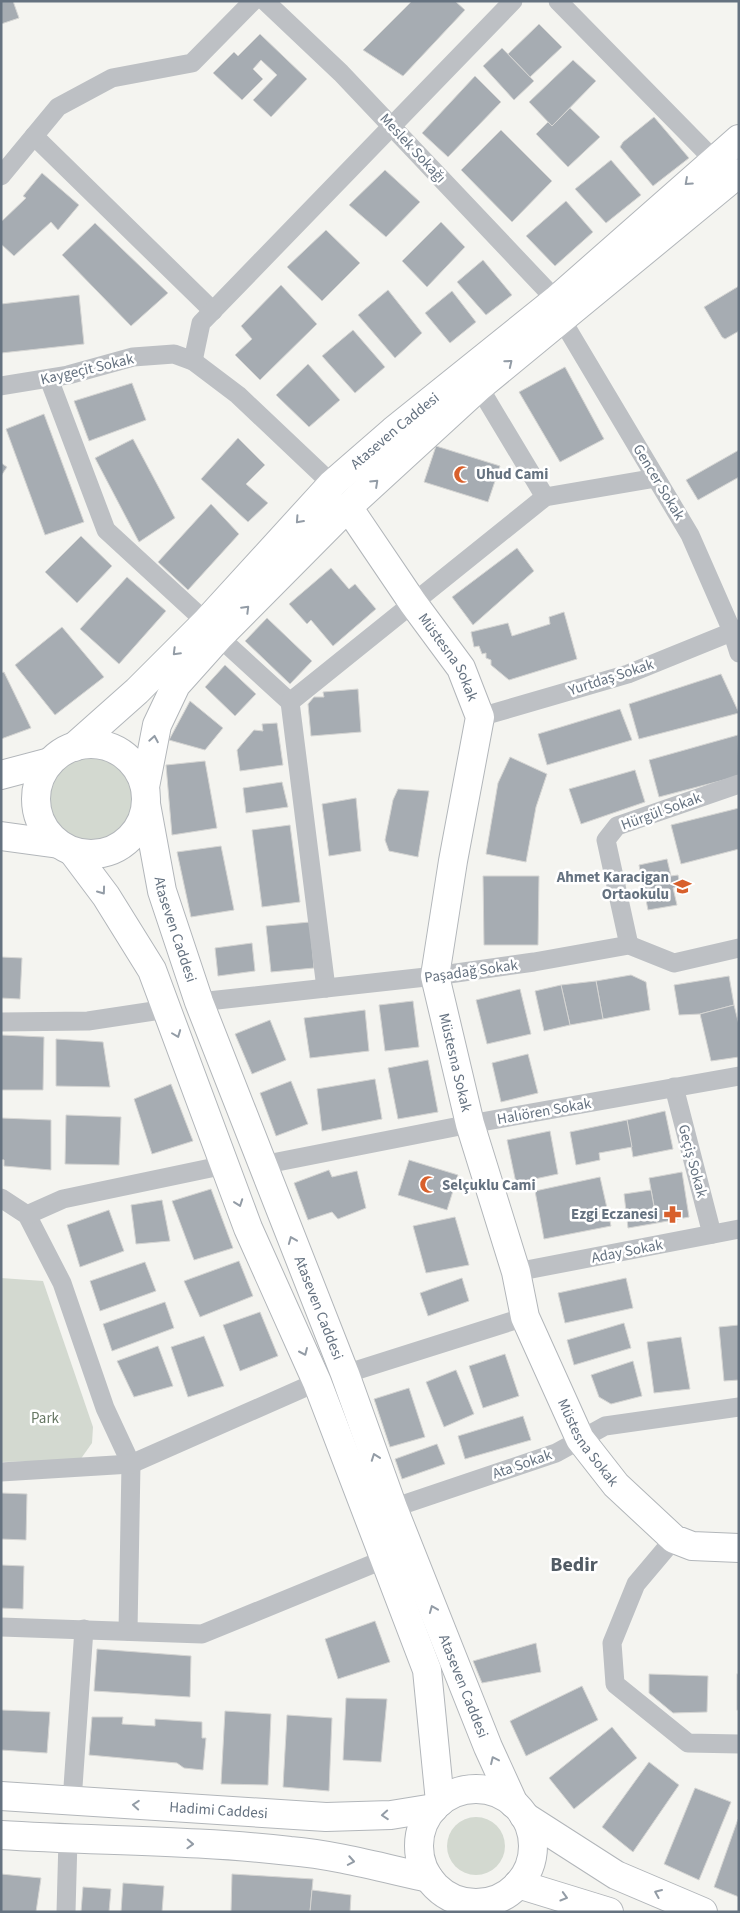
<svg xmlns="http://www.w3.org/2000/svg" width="740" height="1913" viewBox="0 0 740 1913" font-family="'Source Sans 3',sans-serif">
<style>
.green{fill:#d3d9d0}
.building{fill:#a6acb2;stroke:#d5d5d3}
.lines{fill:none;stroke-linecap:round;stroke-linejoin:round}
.secondary-casing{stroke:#b2b6ba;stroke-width:30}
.street{stroke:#bdc0c4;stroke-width:19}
.secondary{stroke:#fff;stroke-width:28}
.oneway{stroke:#939ca6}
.labels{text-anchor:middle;stroke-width:5;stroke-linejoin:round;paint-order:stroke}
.street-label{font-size:15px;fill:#657280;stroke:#fff}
.poi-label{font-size:15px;font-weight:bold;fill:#657280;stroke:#fff;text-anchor:start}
.park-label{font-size:15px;fill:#667763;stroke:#fff}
.district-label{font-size:20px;font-weight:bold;fill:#525c65;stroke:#fff}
</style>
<rect width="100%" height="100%" fill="#f4f4f0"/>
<g class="green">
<circle cx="91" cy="799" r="42"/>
<path d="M1,1278L43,1281L93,1427L92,1443L80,1460L1,1462Z"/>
<circle cx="476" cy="1846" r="29"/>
</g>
<g class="building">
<path d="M1,1H13L19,18L1,24Z"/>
<path d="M412,1H455L465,10L403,76L363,50Z"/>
<path d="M539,24L562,47L530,77L508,54Z"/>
<path d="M260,34L307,79L271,117L253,100L277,75L261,60L253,69L263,79L242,100L213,73L234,52L238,56Z"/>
<path d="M502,48L534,81L514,100L483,66Z"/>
<path d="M573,60L596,81L552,126L529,102Z"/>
<path d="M475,76L501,102L448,157L422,133Z"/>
<path d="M570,108L600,137L568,167L536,134L548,122L552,126Z"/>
<path d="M654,117L689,158L653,186L620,147L623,142Z"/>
<path d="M501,130L552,181L512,222L461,170Z"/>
<path d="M611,160L641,195L606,223L575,189Z"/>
<path d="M385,170L420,202L386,237L349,205Z"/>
<path d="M42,173L79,205L58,230L51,222L14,256L1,244V222L26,198L23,196Z"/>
<path d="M566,201L593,232L555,266L526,236Z"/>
<path d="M441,222L465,247L427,287L402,261Z"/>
<path d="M95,223L168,293L131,326L62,255Z"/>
<path d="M326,230L360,263L322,301L287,267Z"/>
<path d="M483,260L512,295L486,315L457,282Z"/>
<path d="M281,285L317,324L260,380L235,355L252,339L241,326Z"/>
<path d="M739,286V331L725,339L722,337L704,307Z"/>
<path d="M388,290L422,333L395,358L358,315Z"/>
<path d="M452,291L476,322L450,343L425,313Z"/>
<path d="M79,295L84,344L1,353V304Z"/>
<path d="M353,330L385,367L355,393L322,356Z"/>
<path d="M308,364L340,400L309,427L276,395Z"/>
<path d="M565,367L604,439L560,462L519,392Z"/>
<path d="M132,383L146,420L89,441L74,401Z"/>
<path d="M44,414L84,522L45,535L6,429Z"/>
<path d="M238,438L265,465L246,484L268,503L248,522L201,479Z"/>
<path d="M133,439L175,518L139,542L95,458Z"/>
<path d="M436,446L500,466L488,502L424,482Z"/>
<path d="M739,450V477L698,500L686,480Z"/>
<path d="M1,463L7,467L1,476Z"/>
<path d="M211,504L239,534L188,590L158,562Z"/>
<path d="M81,536L112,566L77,603L45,572Z"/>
<path d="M517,548L534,571L473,625L452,597Z"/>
<path d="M331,568L349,589L355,584L376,609L333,646L311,620L307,624L289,604Z"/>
<path d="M127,577L166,611L119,664L80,629Z"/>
<path d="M564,612L577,659L509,680L491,665V660L486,658V653L482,654L479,646L474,647L471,632L508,623L512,636L550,624L549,617Z"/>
<path d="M267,618L312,661L290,684L245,641Z"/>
<path d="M62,627L104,677L55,715L15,665Z"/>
<path d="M225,665L256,694L235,716L205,687Z"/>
<path d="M4,672L31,728L1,739V673Z"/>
<path d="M721,674L739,713L639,739L629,704Z"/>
<path d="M358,689L361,732L311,736L308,704L314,697H324L323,692Z"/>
<path d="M190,701L223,728L205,750L169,740Z"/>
<path d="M620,709L632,740L547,765L538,734Z"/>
<path d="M277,723L283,765L240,771L237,750L254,730L263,731L262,724Z"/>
<path d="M738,735L739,776L659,797L649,760Z"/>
<path d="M510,757L547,774L536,807L526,862L486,854L498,783Z"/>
<path d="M205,761L217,828L172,835L166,765Z"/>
<path d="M635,770L645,802L581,824L569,789Z"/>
<path d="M282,782L288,807L246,813L243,788Z"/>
<path d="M398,789L429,791L418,857L389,851L385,840L393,800Z"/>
<path d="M356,798L361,851L329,856L322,804Z"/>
<path d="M739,808V849L681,864L671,825Z"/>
<path d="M290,825L300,902L262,907L252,830Z"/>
<path d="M221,846L234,910L191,917L177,852Z"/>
<path d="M667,859L671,876L678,875L680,886L673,888L677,905L648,910L639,865Z"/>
<path d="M483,876H539L538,945H484Z"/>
<path d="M310,922L314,968L271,972L266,926Z"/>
<path d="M252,943L255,971L218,976L215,948Z"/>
<path d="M1,957L22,958L20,999L1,998Z"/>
<path d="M631,975L646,982L650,1010L603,1019L596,981Z"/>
<path d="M729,976L734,1005L700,1014L679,1015L674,985Z"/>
<path d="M596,981L603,1019L570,1025L561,985Z"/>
<path d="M561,985L570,1025L544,1031L535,991Z"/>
<path d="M520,989L531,1034L487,1044L476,1000Z"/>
<path d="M413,1001L419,1047L385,1051L379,1005Z"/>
<path d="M734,1005L739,1025V1057L711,1061L700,1014Z"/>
<path d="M365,1010L369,1051L310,1058L304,1018Z"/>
<path d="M270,1020L286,1060L252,1074L235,1034Z"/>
<path d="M1,1035L44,1037L43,1090H1Z"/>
<path d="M56,1039L103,1042L110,1087L56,1086Z"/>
<path d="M528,1054L538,1093L501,1102L492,1063Z"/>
<path d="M428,1060L438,1112L398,1119L388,1068Z"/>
<path d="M375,1079L382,1119L322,1131L317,1089Z"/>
<path d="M291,1081L308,1124L276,1136L260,1093Z"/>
<path d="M171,1084L193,1141L152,1154L134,1099Z"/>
<path d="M665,1111L673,1149L633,1157L627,1120Z"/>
<path d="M66,1115L121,1117L119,1165L65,1164Z"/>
<path d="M1,1118L51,1120V1170L4,1166V1160L1,1159Z"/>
<path d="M627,1120L632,1147L599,1153L600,1160L576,1165L570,1132Z"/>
<path d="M550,1131L558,1174L516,1183L507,1140Z"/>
<path d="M409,1160L458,1175L447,1210L398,1195Z"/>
<path d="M329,1170L332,1177L357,1171L366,1208L338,1219L332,1212L308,1220L294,1183Z"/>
<path d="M682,1172L689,1217L657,1223L649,1178Z"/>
<path d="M600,1177L611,1226L544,1239L535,1191Z"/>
<path d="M211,1189L233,1248L194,1260L172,1201Z"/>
<path d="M651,1190L657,1223L628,1228L624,1194Z"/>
<path d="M162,1200L170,1241L136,1244L131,1205Z"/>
<path d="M109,1210L124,1251L80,1267L67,1225Z"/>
<path d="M455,1217L469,1265L426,1273L413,1226Z"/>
<path d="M239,1261L253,1296L200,1317L184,1281Z"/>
<path d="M145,1262L156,1291L100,1311L90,1281Z"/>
<path d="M462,1278L469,1301L428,1316L420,1293Z"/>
<path d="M626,1278L633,1308L565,1323L558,1293Z"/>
<path d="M165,1302L174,1328L112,1351L103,1324Z"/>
<path d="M260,1312L278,1356L240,1371L223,1325Z"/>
<path d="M624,1323L631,1348L574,1365L567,1340Z"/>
<path d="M739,1325V1380L724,1381L719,1327Z"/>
<path d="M204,1336L224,1386L188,1397L171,1347Z"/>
<path d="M681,1337L690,1389L654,1393L647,1342Z"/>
<path d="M158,1346L173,1386L134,1397L117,1361Z"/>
<path d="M505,1354L519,1396L483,1408L469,1366Z"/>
<path d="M633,1361L642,1396L611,1404L599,1397L591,1375Z"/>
<path d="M456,1370L474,1414L444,1427L426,1382Z"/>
<path d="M409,1388L425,1437L390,1447L374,1399Z"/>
<path d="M523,1416L531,1440L465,1459L458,1436Z"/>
<path d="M437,1444L445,1464L402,1479L395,1459Z"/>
<path d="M1,1493L27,1494L26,1540L1,1539Z"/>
<path d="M1,1565L24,1566L23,1609L1,1608Z"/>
<path d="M375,1621L390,1662L338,1679L325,1639Z"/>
<path d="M536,1643L541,1672L482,1683L473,1661Z"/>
<path d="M97,1649L191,1656L190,1697L94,1691Z"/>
<path d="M649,1674L708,1676L707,1712L673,1713L649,1693Z"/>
<rect x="737" y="1674" width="2" height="36"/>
<path d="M582,1686L598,1720L526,1756L510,1721Z"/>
<path d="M346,1698L387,1699L381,1762L343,1760Z"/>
<path d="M1,1710L50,1712L47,1753L1,1750Z"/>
<path d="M225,1711L271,1714L268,1785L221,1784Z"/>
<path d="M287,1715L332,1718L329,1791L283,1787Z"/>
<path d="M92,1717H123L122,1724L155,1726V1719L202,1722V1738H206L203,1770L184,1768L177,1763L89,1755Z"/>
<path d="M612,1727L637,1758L574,1809L549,1778Z"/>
<path d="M649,1762L679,1785L633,1852L602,1827Z"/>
<path d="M695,1788L731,1802L699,1880L664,1864Z"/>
<path d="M738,1819H739V1897L714,1887Z"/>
<path d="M1,1874L41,1878L36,1912H1Z"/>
<path d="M232,1874L313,1879L310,1912H231Z"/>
<path d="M123,1883L164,1886L162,1912H121Z"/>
<path d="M83,1887L111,1889L109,1912H81Z"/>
<path d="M312,1890L351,1895L350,1912H310Z"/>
</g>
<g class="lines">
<defs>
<g id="secondary">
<path id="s1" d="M348,507L413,603L461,668L480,717L453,861L435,976L470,1124L516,1272L525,1317L580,1439L616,1485L674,1539L692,1546L739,1548"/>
<circle cx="91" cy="799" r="55"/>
<path id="s2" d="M74,747L137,691L206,622L332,484L393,431L556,300L739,139"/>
<path d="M1,775L50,762"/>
<path d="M145,787L157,725L176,685L219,637L348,507L479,387L739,173"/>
<path id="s3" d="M146,804L162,891L199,1002L345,1374L393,1508L488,1747L514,1804"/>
<path d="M1,836L59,844"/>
<path d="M73,852L106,896L152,970L248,1228L317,1382L427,1670L440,1802"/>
<circle cx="476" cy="1846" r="57"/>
<path id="s4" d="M1,1796L326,1817L391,1815L434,1808"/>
<path d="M524,1816L616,1875L703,1912"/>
<path d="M1,1835C97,1841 194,1840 290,1851C337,1855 383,1868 429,1878"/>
<path d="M518,1884L609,1912"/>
</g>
</defs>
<use href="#secondary" class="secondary-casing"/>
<g class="street">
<path d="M265,1L341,73L556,300"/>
<path d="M558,1L714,160"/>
<path d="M34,136L213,311"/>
<path d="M1,176L58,107L112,78L192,63L253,1"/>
<path d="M562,320L690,535L732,631L739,653"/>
<path d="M193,361L201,323L513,1"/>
<path d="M49,379L106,530L206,622"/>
<path d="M1,386L68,375L133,357L174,354L193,361L238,395L332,484L339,494"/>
<path d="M479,387L545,497"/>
<path d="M219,637L290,702"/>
<path d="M480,717L628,674L739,629"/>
<path d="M629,945L606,840L617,826L739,784"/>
<path d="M326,988L290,702L545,497L656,478"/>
<path d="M199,1002L435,976L534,962L629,945L674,963L739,948"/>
<path d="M1,1022L88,1021L167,1009"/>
<path d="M674,1087L712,1234"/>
<path d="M262,1165L470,1124L739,1076"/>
<path d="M1,1198L27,1215L62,1283L105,1408L131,1464L128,1631"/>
<path d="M27,1215L63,1199L225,1165"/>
<path d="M516,1272L739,1229"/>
<path d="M345,1374L525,1317"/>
<path d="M1,1472L131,1464L317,1382"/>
<path d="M393,1508L556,1453L605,1426L739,1407"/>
<path d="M674,1539L636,1584L612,1643L615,1684L688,1743L739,1744"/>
<path d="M1,1627L202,1634L385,1559"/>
<path d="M72,1801L84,1629"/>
<path d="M66,1912L68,1839"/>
</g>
<use href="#secondary" class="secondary"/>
</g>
<defs><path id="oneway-chevron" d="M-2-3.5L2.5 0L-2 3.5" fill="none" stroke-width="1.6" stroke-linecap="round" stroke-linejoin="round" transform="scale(1.25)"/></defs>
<g class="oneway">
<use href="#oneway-chevron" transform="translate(688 182) rotate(138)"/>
<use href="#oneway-chevron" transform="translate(509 363) rotate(-39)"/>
<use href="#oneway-chevron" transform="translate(375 483) rotate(-43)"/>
<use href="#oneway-chevron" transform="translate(299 520) rotate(132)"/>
<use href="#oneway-chevron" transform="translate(246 609) rotate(-45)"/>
<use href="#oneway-chevron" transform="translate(176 652) rotate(135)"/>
<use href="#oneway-chevron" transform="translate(154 739) rotate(-80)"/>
<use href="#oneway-chevron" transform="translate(102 891) rotate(54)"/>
<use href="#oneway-chevron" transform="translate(177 1034) rotate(69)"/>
<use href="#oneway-chevron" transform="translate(239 1203) rotate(70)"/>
<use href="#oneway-chevron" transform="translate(292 1240) rotate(-112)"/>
<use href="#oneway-chevron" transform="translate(304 1352) rotate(66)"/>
<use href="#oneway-chevron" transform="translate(375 1457) rotate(-110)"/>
<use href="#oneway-chevron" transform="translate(433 1609) rotate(-112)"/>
<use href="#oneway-chevron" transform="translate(494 1760) rotate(-115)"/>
<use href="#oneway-chevron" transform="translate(136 1805) rotate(-176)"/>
<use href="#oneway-chevron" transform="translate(385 1815) rotate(176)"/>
<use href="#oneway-chevron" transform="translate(190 1844) rotate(2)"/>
<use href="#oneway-chevron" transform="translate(351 1861) rotate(10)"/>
<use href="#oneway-chevron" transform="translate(658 1893) rotate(-157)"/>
<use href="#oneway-chevron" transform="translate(564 1897) rotate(16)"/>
</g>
<defs>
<symbol id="mosque-bare" viewBox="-9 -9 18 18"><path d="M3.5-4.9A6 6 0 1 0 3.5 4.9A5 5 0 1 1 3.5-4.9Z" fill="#d8602c" stroke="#fff" stroke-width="2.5" paint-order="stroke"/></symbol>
<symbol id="school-bare" viewBox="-9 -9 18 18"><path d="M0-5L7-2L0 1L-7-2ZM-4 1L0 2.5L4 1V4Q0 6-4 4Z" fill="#d8602c" stroke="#fff" stroke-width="2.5" paint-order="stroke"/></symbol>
<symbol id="pharmacy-bare" viewBox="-9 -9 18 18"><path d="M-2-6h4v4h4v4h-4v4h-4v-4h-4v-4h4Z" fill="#d8602c" stroke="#fff" stroke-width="2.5" paint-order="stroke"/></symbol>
</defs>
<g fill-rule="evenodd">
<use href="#mosque-bare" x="450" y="462" width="25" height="25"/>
<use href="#school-bare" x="670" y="874" width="25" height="25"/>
<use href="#mosque-bare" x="416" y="1172" width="25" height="25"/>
<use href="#pharmacy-bare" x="660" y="1202" width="25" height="25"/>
</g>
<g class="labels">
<g class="street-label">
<text transform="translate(413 148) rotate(47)" y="5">Meslek Sokağı</text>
<text transform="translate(87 369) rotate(-13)" y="5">Kaygeçit Sokak</text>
<text dy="5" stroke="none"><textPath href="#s2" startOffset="451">Ataseven Caddesi</textPath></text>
<text transform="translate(659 482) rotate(59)" y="5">Gencer Sokak</text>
<text dy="5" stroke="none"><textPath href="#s1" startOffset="181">Müstesna Sokak</textPath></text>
<text transform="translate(611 677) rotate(-18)" y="5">Yurtdaş Sokak</text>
<text transform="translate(661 811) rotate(-20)" y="5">Hürgül Sokak</text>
<text dy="5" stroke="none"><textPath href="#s3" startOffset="129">Ataseven Caddesi</textPath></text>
<text transform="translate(471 971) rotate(-8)" y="5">Paşadağ Sokak</text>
<text dy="5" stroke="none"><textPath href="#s1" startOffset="601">Müstesna Sokak</textPath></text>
<text transform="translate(544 1111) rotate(-10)" y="5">Halıören Sokak</text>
<text transform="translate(693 1161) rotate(75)" y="5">Geçiş Sokak</text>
<text transform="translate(627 1251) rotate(-11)" y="5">Aday Sokak</text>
<text dy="5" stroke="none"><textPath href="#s3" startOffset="534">Ataseven Caddesi</textPath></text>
<text dy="5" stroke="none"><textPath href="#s1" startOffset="1006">Müstesna Sokak</textPath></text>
<text transform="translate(522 1464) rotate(-19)" y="5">Ata Sokak</text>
<text dy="5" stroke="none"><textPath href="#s3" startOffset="939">Ataseven Caddesi</textPath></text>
<text dy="5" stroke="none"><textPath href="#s4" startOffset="218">Hadimi Caddesi</textPath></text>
</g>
<g class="poi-label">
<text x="476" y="479">Uhud Cami</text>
<text x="669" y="882" text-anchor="end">Ahmet Karacigan<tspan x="669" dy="17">Ortaokulu</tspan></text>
<text x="442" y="1190">Selçuklu Cami</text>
<text x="658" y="1219" text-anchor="end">Ezgi Eczanesi</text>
</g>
<g class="park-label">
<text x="45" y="1423">Park</text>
</g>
<g class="district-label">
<text x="574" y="1571">Bedir</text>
</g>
</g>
<rect width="740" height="1913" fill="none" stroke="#657280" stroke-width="5"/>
</svg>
